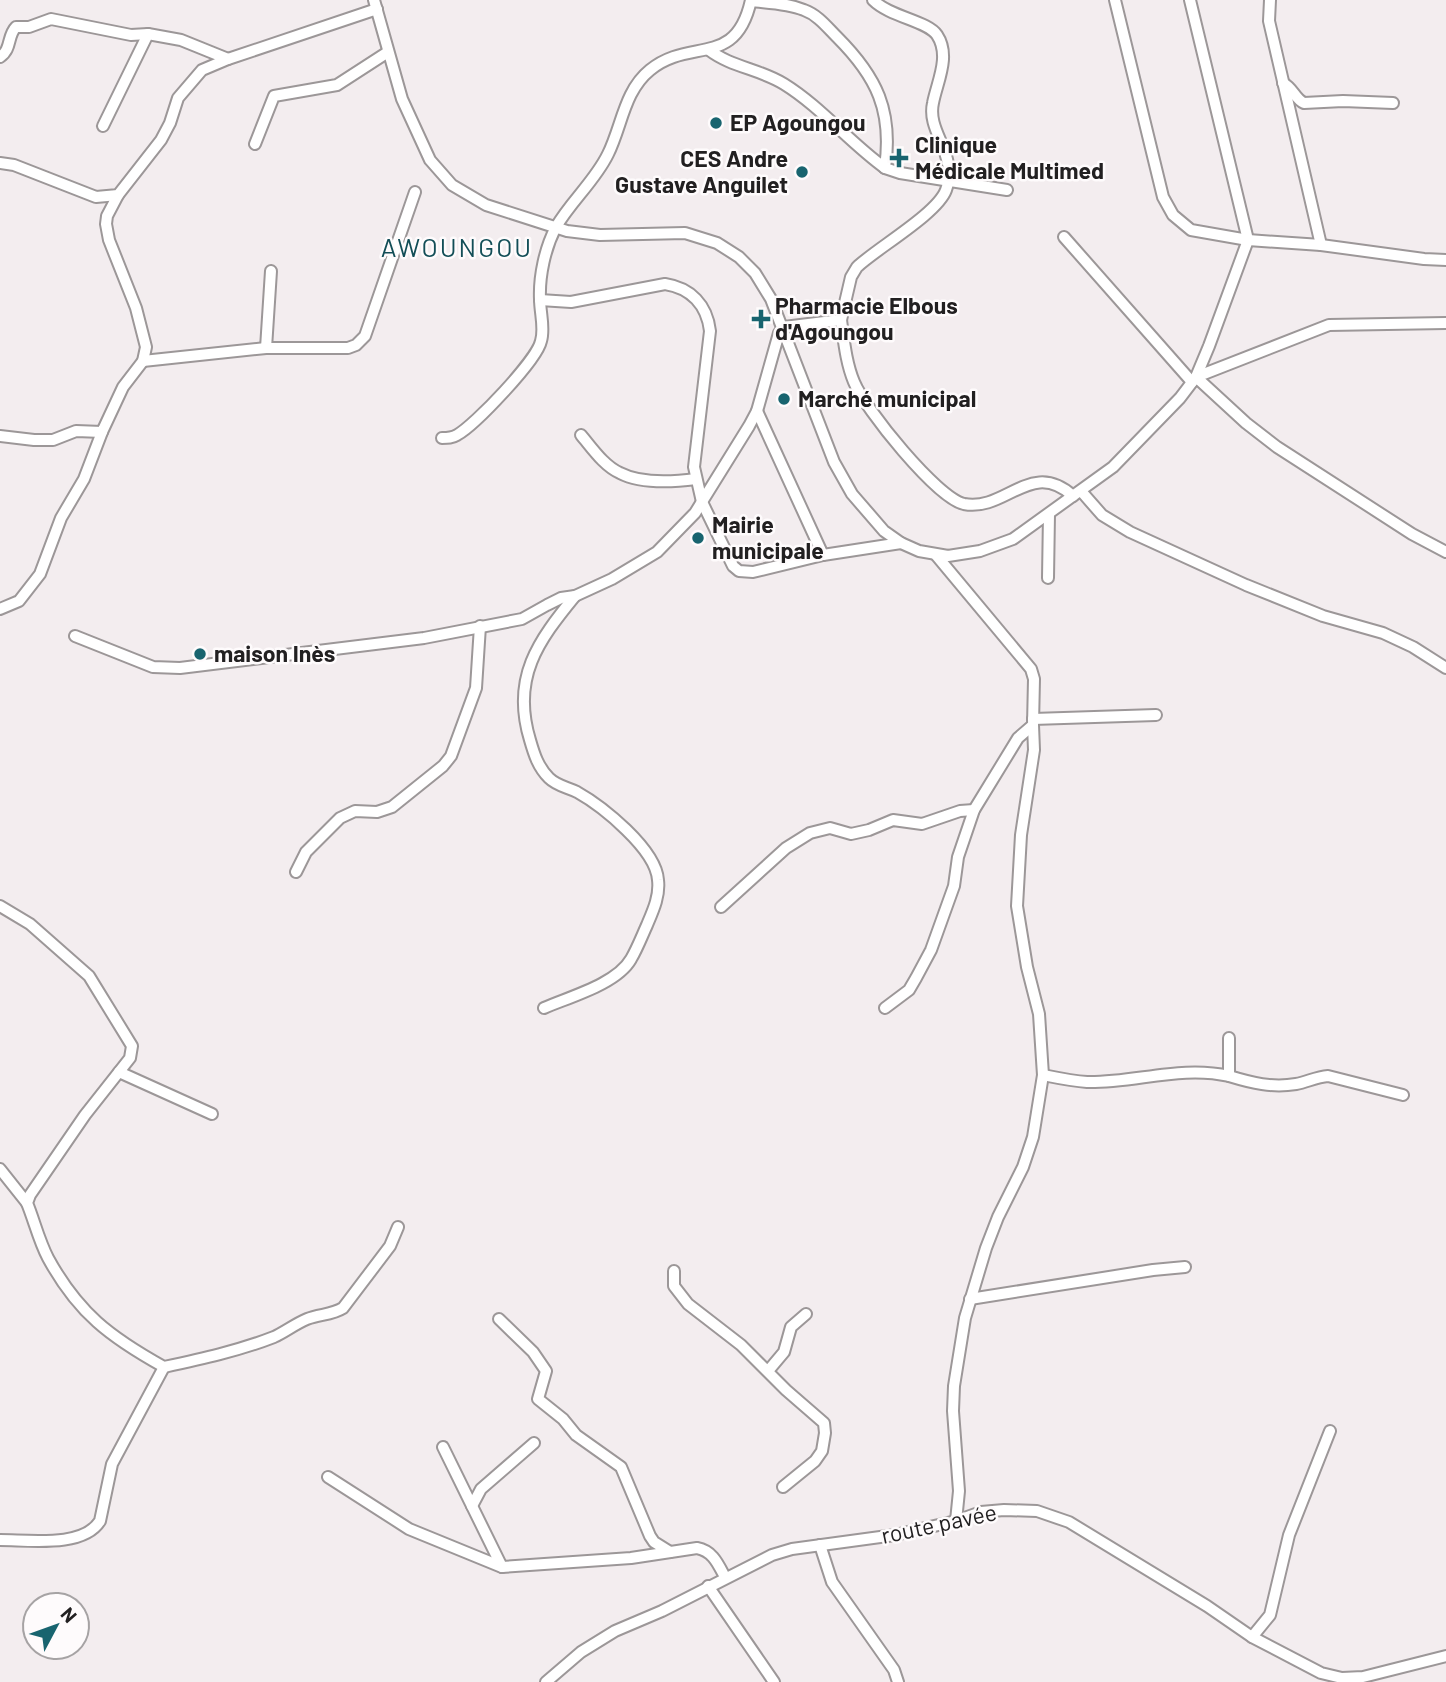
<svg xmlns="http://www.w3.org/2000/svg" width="1446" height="1682" viewBox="0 0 1446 1682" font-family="Barlow,sans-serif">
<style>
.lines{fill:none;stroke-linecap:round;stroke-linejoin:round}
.minor-casing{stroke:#9c9798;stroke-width:14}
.minor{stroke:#fff;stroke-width:10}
.poi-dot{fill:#18646f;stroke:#fefbfc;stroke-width:2.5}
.labels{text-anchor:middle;stroke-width:5;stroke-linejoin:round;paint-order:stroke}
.poi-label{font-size:23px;font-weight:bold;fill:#222021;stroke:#fefbfc;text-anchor:start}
.street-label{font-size:23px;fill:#222021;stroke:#fefbfc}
.quarter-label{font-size:26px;letter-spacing:2px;fill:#134e57;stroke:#fefbfc}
</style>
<rect width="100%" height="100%" fill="#f3edef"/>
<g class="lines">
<defs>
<g id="minor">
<path d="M374,0L402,99L430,160L452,185L486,205L567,231L600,235L685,233L717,243L739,257L755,273L771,299L834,462L852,494L884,531L901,543L919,551L948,556L980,551L1013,539L1113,467L1180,398L1196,377L1209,346L1248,240L1190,0"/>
<path d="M1115,0L1163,197L1173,215L1191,230L1248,240L1321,245L1424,259L1446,260"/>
<path d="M1270,0L1269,21L1321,245"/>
<path d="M751,1C768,3 787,3 804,10C818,15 827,27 837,37C877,77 893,111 885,168L900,173L1007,190"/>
<path d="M709,50C731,67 760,69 784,84C821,107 849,142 885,168"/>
<path d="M0,57C12,49 7,36 16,27H29L51,19L131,35L148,34L181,40L228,59"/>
<path d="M1283,83C1293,88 1295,99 1304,103L1343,101L1393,103"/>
<path d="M103,126L148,34"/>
<path d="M255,144L274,96L337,85L388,52"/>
<path d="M0,163L14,165L96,197L118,195L161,140L170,123L178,98L202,70L228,59L377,9"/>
<path d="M1064,237L1192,382"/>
<path d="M540,300L571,302L665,284C691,288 707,305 710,331L694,467L702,502L733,566L739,571L753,572L823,555L901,543"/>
<path d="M841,320C844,341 846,363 854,382C865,409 937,498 964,504C1006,512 1031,458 1073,496"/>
<path d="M1446,323L1329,325L1196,377L1246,423L1277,447L1412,534L1446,552"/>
<path d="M266,348L271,271"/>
<path d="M143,361L266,348H348L356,345L365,336L415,192"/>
<path d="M757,411L823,555"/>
<path d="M581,435C592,448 604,466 620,473C641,484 673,482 696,479"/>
<path d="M0,436L34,440H53L76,431L102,432L123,387L143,361L146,347L136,308L109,240L106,224L107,216L118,195"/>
<path d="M442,438C448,438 452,438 457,435C475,425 537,360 541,341C545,328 540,313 540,299C539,276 545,248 556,227C571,201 595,181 608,154C622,126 624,91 650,70C690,37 736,69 751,0"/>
<path d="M1081,491L1102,515L1130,532L1246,585L1323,616L1383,633L1413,647L1446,668"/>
<path d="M1048,578L1049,514"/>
<path d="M0,609L19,601L40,574L61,518L84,479L102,432"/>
<path d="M75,636L153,667L180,668L424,638L522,619L547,605L561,598L575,596L612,579L657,552L695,513L749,426L757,411L779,333L784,327L841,320L851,277L857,267C877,248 937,214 946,190C949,183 950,171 948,164C945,143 928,125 933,103C937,82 951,56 937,35C928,21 890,17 873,0"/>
<path d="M1033,719L1156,715"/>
<path d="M296,872L306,852L340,818L355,811L377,812L392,807L443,766L451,756L476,688L480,626"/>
<path d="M0,906L30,924L89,976L132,1046L130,1058L85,1115L30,1195L27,1203C34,1220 39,1241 48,1258C78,1313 110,1337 164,1367C201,1359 238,1351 274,1337C285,1332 295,1324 307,1319C319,1314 332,1315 343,1308L390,1246L398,1227"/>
<path d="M721,907L786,848L810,833L830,828L851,834L869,830L893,820L922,824L960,811L974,810"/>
<path d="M544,1008C569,997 617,984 631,959C637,949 642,936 647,925C653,911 660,896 658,880C656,849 602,806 577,792C567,787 557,786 549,778C538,767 534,754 530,740C511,678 538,641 575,596"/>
<path d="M885,1008L909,990L916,978L931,950L954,886L958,857L974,810L1018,738L1033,725L1034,679L1031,669L936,555"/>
<path d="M119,1072L212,1114"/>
<path d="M1043,1075C1058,1078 1072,1081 1087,1082C1135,1083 1181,1065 1229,1076V1038"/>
<path d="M1229,1076C1252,1083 1272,1088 1296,1084C1307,1082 1316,1077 1328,1076L1403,1095"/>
<path d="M0,1169L27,1203"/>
<path d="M674,1271V1286L688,1304L741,1345L786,1390L824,1423L825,1433L822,1451L815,1461L783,1487"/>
<path d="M970,1299L1153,1270L1185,1267"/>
<path d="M499,1319L533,1352L546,1371L538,1399L563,1419L576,1435L621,1467L650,1536L654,1542L670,1552"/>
<path d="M768,1371L784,1352L791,1327L806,1314"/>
<path d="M443,1447L502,1567"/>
<path d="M328,1477L409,1529L502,1567L631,1558L697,1548C713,1551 718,1564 725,1577"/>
<path d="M472,1506L481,1489L534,1443"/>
<path d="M956,1521L959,1491L953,1411L954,1386L965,1318L986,1248L998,1217L1023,1167L1033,1137L1043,1075L1039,1014L1027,967L1017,906L1021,835L1034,750L1033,725"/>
<path d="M0,1540C29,1540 83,1548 100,1521L112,1464L164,1367"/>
<path d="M820,1545L832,1582L894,1670L898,1682"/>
<path d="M708,1586L774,1682"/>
<path d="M1252,1637L1270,1615L1289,1535L1330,1431"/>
<path d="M546,1682L581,1652L615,1631L662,1611L772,1555L792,1549L895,1535L956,1521L981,1512L1004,1510L1037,1511L1069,1522L1207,1606L1252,1637L1321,1673L1342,1678L1363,1677L1446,1656"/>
</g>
</defs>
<use href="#minor" class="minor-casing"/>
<use href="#minor" class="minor"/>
</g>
<g class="poi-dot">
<circle cx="716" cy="123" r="7"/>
<path d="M895.5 147.5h7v7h7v7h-7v7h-7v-7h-7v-7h7z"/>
<circle cx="802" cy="172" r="7"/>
<path d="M757.5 308.5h7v7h7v7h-7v7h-7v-7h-7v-7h7z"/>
<circle cx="784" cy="399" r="7"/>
<circle cx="698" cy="538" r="7"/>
<circle cx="200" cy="654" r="7"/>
</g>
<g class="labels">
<g class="poi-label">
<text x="730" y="131">EP Agoungou</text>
<text x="915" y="153">Clinique<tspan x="915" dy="26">Médicale Multimed</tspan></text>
<text x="788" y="167" text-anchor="end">CES Andre<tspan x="788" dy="26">Gustave Anguilet</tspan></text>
<text x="775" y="314">Pharmacie Elbous<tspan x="775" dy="26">d'Agoungou</tspan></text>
<text x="798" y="407">Marché municipal</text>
<text x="712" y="533">Mairie<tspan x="712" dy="26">municipale</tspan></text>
<text x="214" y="662">maison Inès</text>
</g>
<g class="street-label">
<text transform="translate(939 1524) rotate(-12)" y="8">route pavée</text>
</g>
<g class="quarter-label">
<text x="457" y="257">AWOUNGOU</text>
</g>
</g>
<g transform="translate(56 1626) rotate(49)"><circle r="33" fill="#fefbfc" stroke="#a6a3a4" stroke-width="2"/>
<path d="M0-5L12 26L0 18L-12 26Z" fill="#18646f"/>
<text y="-10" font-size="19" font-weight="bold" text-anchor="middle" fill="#222021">N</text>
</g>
</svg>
